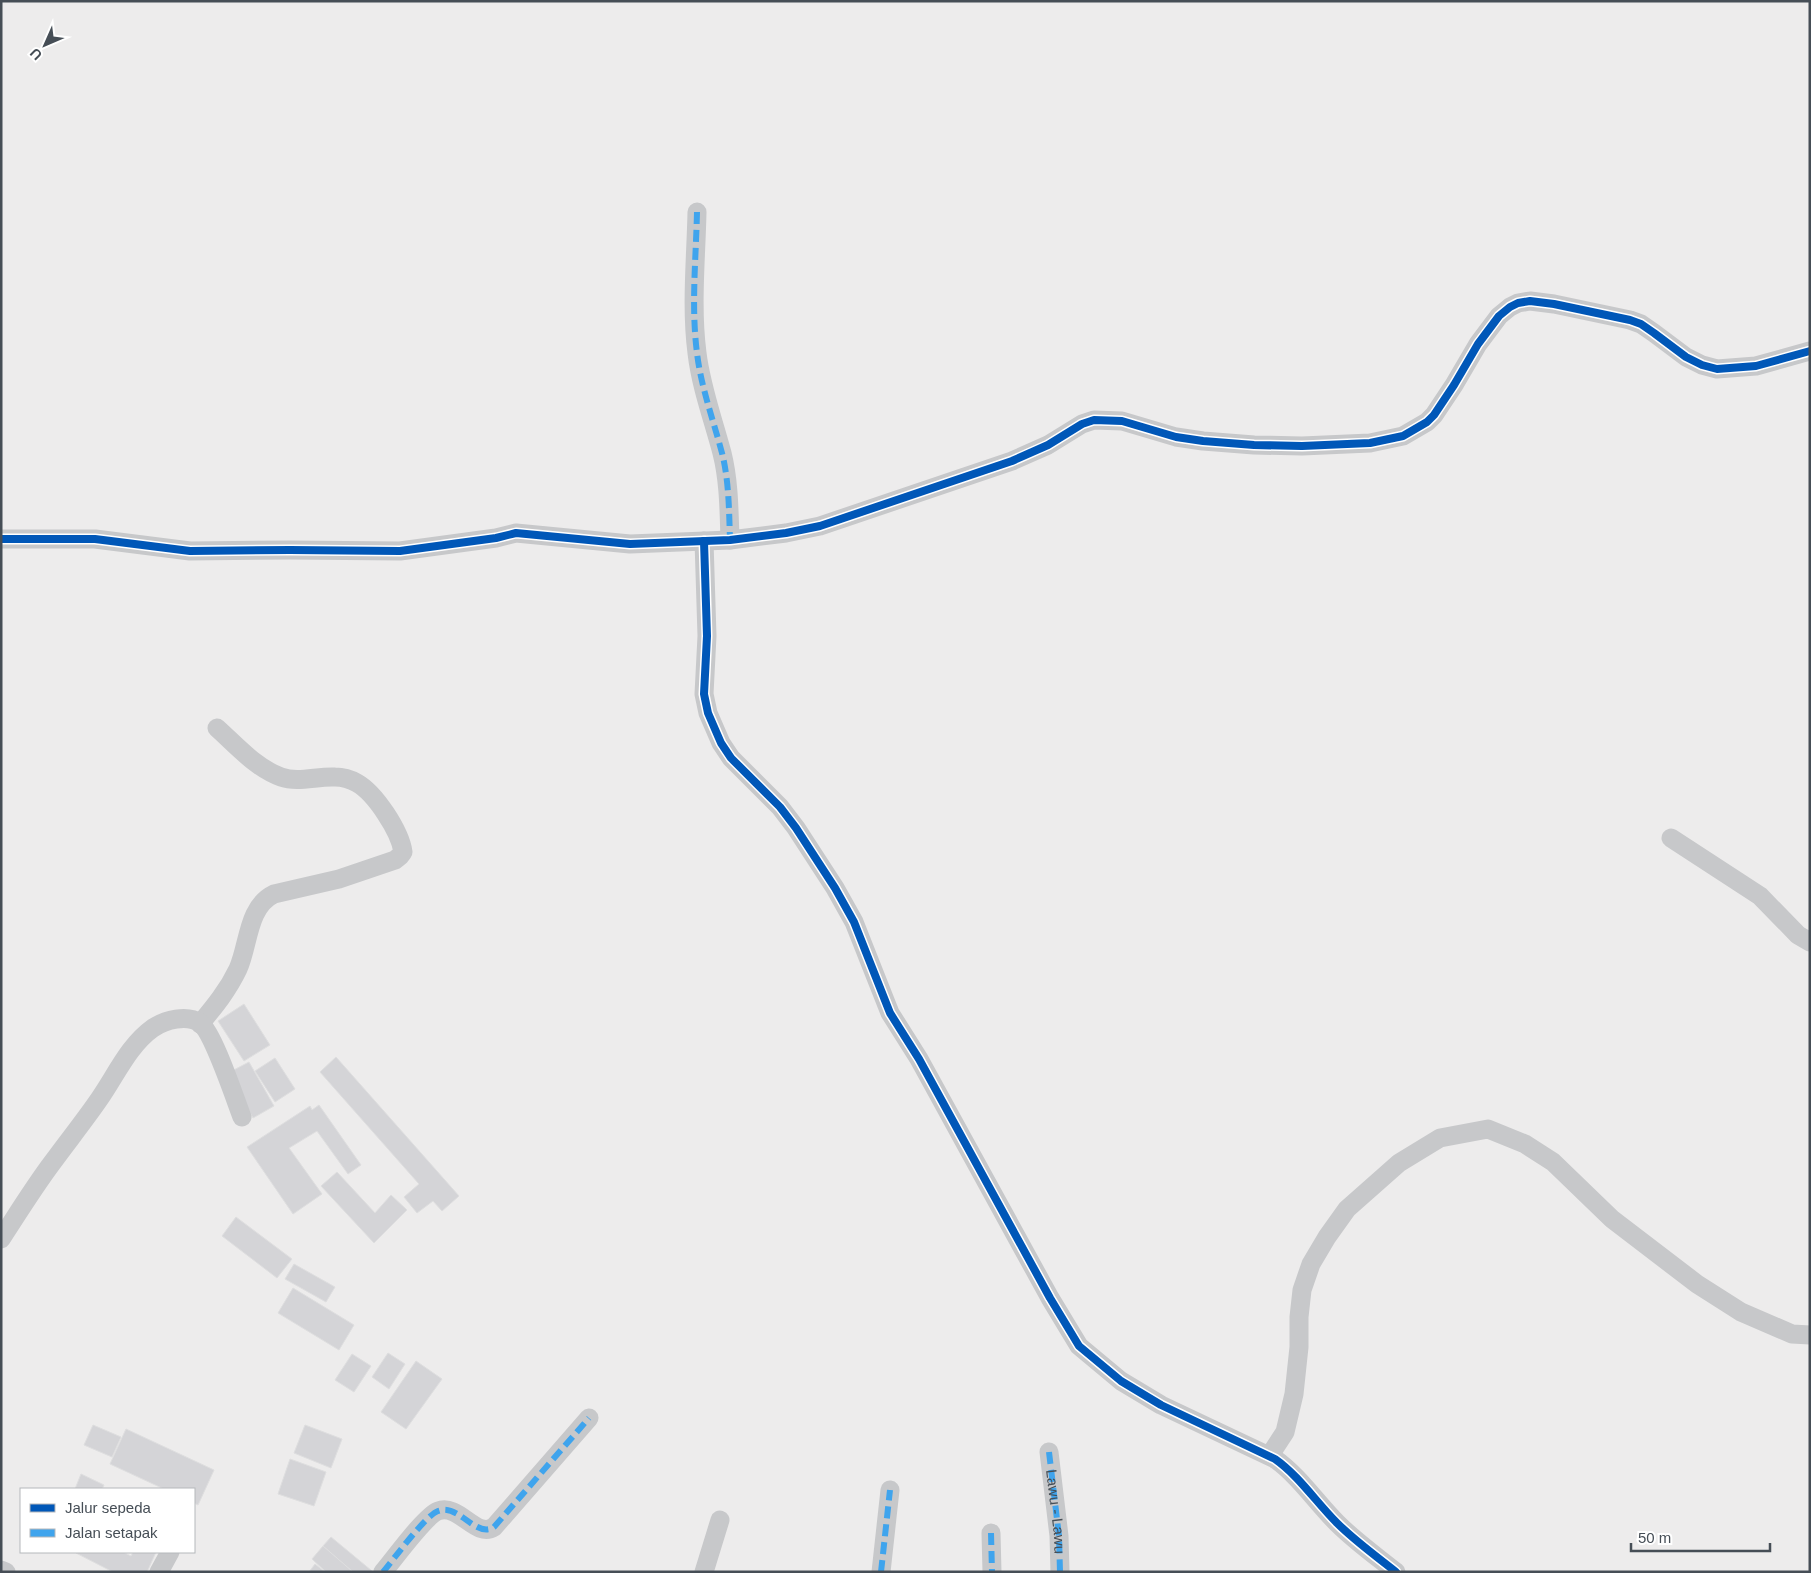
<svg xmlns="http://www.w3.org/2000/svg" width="1811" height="1573" viewBox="0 0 1811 1573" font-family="Arial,sans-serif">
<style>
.building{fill:#d4d4d7;stroke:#dededf}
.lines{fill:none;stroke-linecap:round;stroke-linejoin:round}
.minor{stroke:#c7c8ca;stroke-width:19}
.quiet{stroke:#3fa4ed;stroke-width:6;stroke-dasharray:12 6;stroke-linecap:butt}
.cycleway-casing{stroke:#fff;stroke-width:11}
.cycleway{stroke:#0057b8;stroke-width:8}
.labels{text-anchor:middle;stroke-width:4;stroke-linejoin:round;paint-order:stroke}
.street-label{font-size:15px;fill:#464e56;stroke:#fff}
</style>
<rect width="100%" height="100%" fill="#edecec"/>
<g class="building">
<path d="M244,1004L270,1045L244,1061L218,1021Z"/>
<path d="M336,1057L459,1196L442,1211L433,1201L417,1213L404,1197L419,1184L320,1072Z"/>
<path d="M275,1058L295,1089L275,1102L255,1071Z"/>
<path d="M249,1062L274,1106L253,1118L228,1073Z"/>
<path d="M319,1105L361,1165L348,1174L317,1131L289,1148L322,1194L293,1214L247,1147L310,1106L312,1110Z"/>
<path d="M337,1172L375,1213L391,1195L407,1210L374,1243L321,1186Z"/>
<path d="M236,1217L292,1259L277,1278L222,1236Z"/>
<path d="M294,1264L335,1287L326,1302L285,1279Z"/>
<path d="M293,1288L354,1325L339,1350L278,1313Z"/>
<path d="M388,1353L405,1364L389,1389L372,1377Z"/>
<path d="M352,1354L371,1366L354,1392L335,1380Z"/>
<path d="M416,1361L442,1379L406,1429L381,1412Z"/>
<path d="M93,1425L121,1437L112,1457L84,1445Z"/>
<path d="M305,1425L342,1439L331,1468L294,1453Z"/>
<path d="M126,1429L214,1470L198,1505L194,1503V1489H164L110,1464Z"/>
<path d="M290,1459L326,1472L314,1506L278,1494Z"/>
<path d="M81,1474L104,1485L102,1489H75Z"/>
<path d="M331,1537L372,1571V1572H353L323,1546Z"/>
<path d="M323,1546L353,1572H326L312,1559Z"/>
<path d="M77,1552H123L131,1556L133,1552H156L147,1572H113L76,1553Z"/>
<path d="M315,1564L325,1572H309Z"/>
</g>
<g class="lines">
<g class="minor">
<path d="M697,212C696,259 691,306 697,353C701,387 713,419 722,453C729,481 729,510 730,540"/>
<path d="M1,539H95L190,551L290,550L400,551L496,538L516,533L630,544L730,540L786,533L820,526L1012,461L1048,445L1082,424L1094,420L1122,421L1176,437L1203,441L1254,445L1302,446L1370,443L1403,436L1427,422L1434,415L1454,385L1478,344L1499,316L1510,307L1518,303L1530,301L1554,304L1630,320L1641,324L1654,333L1686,357L1702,365L1717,369L1756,366L1810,351"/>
<path d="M704,541L707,636L704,694L708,713L721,743L731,758L780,807L796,828L835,888L854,922L890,1013L919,1059L1050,1298L1079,1346L1121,1381L1161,1405L1275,1459C1299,1476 1316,1502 1337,1523C1355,1541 1376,1556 1396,1572"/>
<path d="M1671,838L1760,896L1798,935L1810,942"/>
<path d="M200,1024C215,1006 228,990 238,969C249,945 247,907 274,894L339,879L395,860L400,856L403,852C400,831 375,793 357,783C350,779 342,777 335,777C317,776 298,783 281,777C256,768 237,746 217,728"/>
<path d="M1,1239C18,1213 34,1187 52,1163C68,1141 85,1120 100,1098C116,1075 129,1045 153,1028C165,1020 187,1014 200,1023C213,1032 235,1099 242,1117"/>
<path d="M1049,1452L1059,1536L1060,1572"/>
<path d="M1270,1455L1285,1432L1294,1394L1299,1347V1317L1302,1290L1311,1264L1327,1237L1347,1209L1399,1163L1440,1138L1488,1129L1525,1144L1553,1162L1612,1219L1697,1284L1741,1312L1792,1334L1810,1335"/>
<path d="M991,1533L992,1572"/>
<path d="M1,1570L6,1572"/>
<path d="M159,1572L170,1552"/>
<path d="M383,1572C394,1559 425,1516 438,1511C459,1503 476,1539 494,1527L589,1418"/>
<path d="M704,1572L720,1520"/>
<path d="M881,1572L890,1490"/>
</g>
<g class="quiet">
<path d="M697,212C696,259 691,306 697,353C701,387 713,419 722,453C729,481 729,510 730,540"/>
<path id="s1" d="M1049,1452L1059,1536L1060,1572"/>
<path d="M991,1533L992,1572"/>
<path d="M383,1572C394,1559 425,1516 438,1511C459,1503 476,1539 494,1527L589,1418"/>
<path d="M881,1572L890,1490"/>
</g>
<defs>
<g id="cycleway">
<path d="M1,539H95L190,551L290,550L400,551L496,538L516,533L630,544L730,540L786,533L820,526L1012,461L1048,445L1082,424L1094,420L1122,421L1176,437L1203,441L1254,445L1302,446L1370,443L1403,436L1427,422L1434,415L1454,385L1478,344L1499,316L1510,307L1518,303L1530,301L1554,304L1630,320L1641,324L1654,333L1686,357L1702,365L1717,369L1756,366L1810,351"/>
<path d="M704,541L707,636L704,694L708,713L721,743L731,758L780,807L796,828L835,888L854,922L890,1013L919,1059L1050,1298L1079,1346L1121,1381L1161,1405L1275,1459C1299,1476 1316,1502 1337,1523C1355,1541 1376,1556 1396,1572"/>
</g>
</defs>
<use href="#cycleway" class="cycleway-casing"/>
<use href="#cycleway" class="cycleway"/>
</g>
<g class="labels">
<g class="street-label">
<text dy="5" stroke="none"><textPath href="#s1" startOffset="60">Lawu - Lawu</textPath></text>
</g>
</g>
<rect width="1811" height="1573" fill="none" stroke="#464e56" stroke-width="5"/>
<rect x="20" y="1488" width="175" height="65" fill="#ffffff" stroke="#b5b8bb"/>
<rect x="30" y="1504" width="25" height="8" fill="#0057b8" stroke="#b5b8bb"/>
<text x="65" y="1513" font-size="15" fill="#464e56">Jalur sepeda</text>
<rect x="30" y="1529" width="25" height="8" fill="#3fa4ed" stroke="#b5b8bb"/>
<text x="65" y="1538" font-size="15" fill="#464e56">Jalan setapak</text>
<g transform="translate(45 45) rotate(225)" stroke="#ffffff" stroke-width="4" paint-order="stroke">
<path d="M0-4L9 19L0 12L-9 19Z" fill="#464e56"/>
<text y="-8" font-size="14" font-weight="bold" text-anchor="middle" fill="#464e56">U</text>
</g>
<path d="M1631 1543v8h139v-8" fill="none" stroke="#464e56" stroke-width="2.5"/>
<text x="1638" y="1543" font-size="15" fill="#464e56" stroke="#ffffff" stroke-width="4" paint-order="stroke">50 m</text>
</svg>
